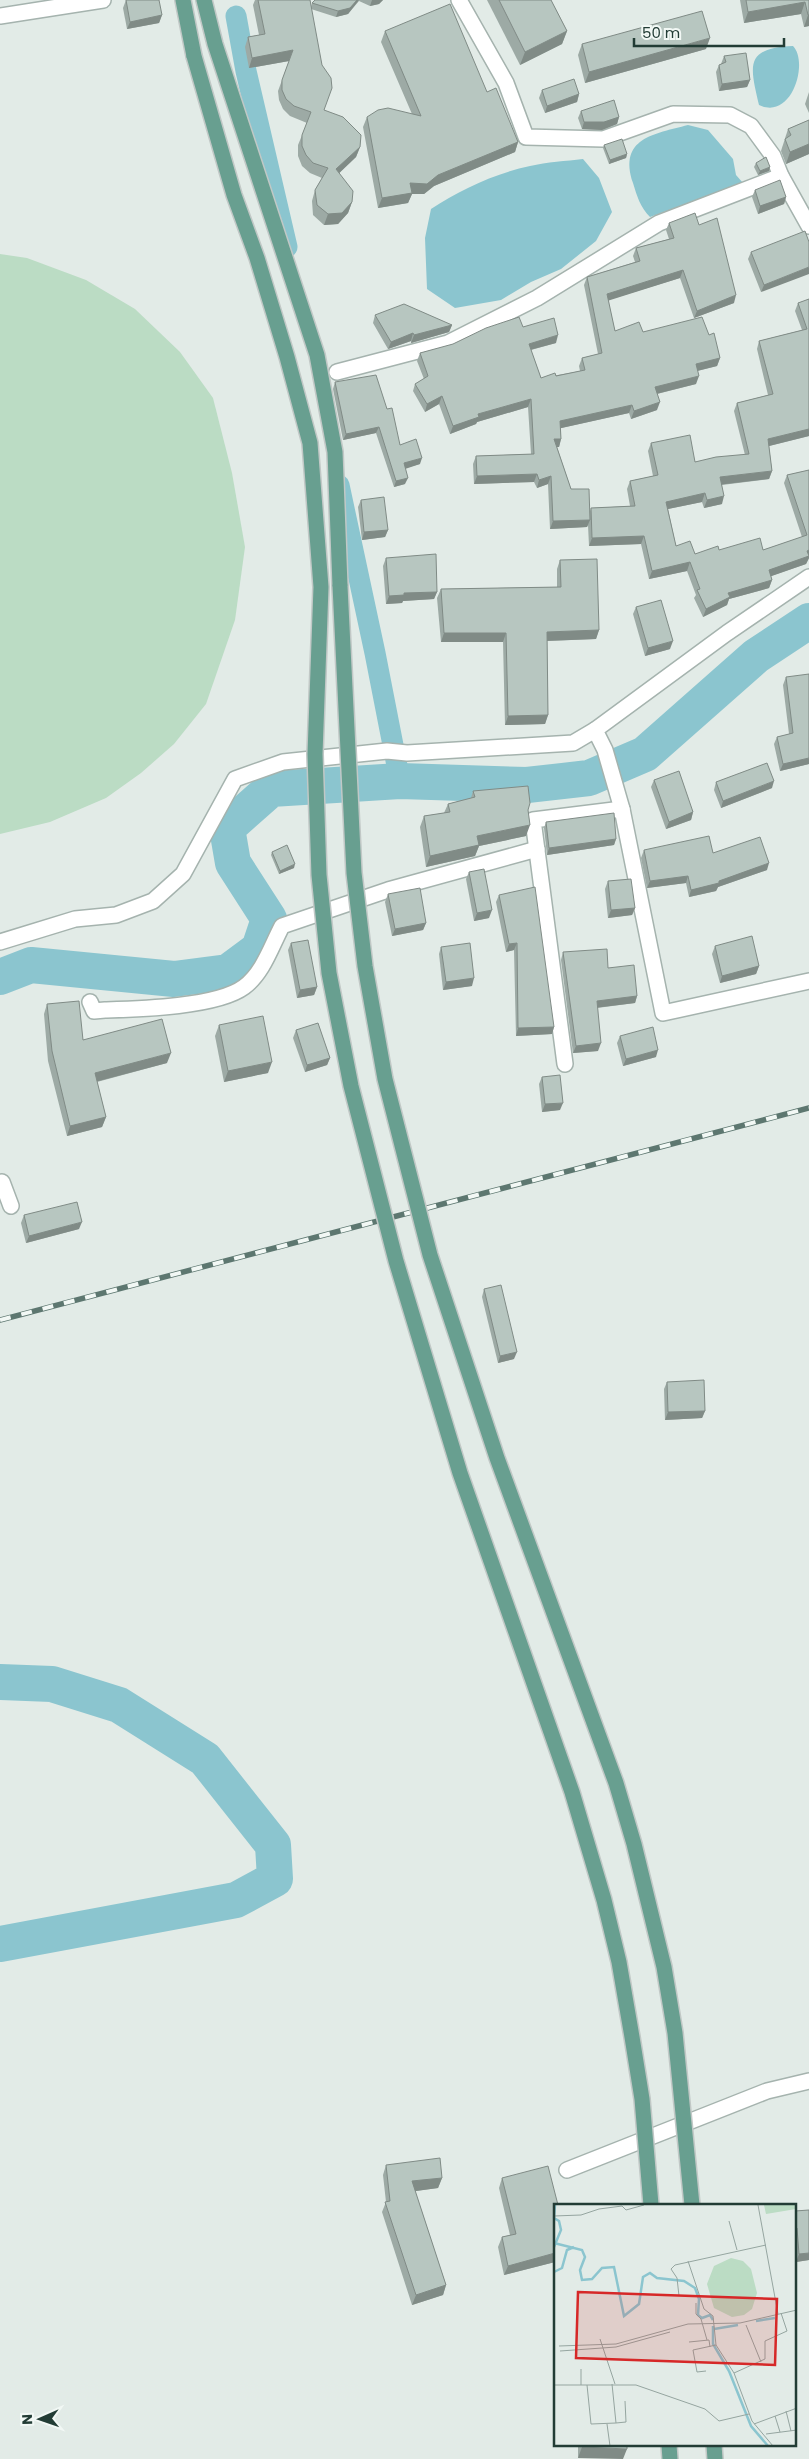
<svg xmlns="http://www.w3.org/2000/svg" width="809" height="2459" viewBox="0 0 809 2459" font-family="Poppins,sans-serif">
<style>
.green{fill:#bbdcc4}
.water{fill:#8bc5cf}
.lines{fill:none;stroke-linecap:round;stroke-linejoin:round}
.canal{stroke:#8bc5cf;stroke-width:21}
.river{stroke:#8bc5cf;stroke-width:36}
.minor-casing{stroke:#a5b3ae;stroke-width:18}
.major-casing{stroke:#c1c8c6;stroke-width:18}
.minor{stroke:#fff;stroke-width:15}
.major{stroke:#689f90;stroke-width:15}
.rail-casing{stroke:#5d7770;stroke-width:5.5}
.rail{stroke:#f2f8f5;stroke-width:4;stroke-dasharray:11;stroke-linecap:butt}
.major-bridge-casing{stroke:#c1c8c6;stroke-width:18;stroke-linecap:butt}
.major-bridge{stroke:#689f90;stroke-width:15}
.wall{fill:#9daaa5}
.shaded-wall{fill:#808b86}
.building{fill:#b7c6c0;stroke:#808b86}
.inset-river{fill:none;stroke:#8bc5cf;stroke-width:2.5}
.inset-road{fill:none;stroke:#95a5a0;stroke-width:1}
.view{fill:#d62828;fill-opacity:0.15;stroke:#d62828;stroke-width:2.5}
.inset-edge{fill:none;stroke:#223c35;stroke-width:2.5}
</style>
<rect width="100%" height="100%" fill="#e2ebe7"/>
<path class="green" d="M0,254L27,258L86,280L135,309L180,352L213,398L232,473L245,547L235,620L206,704L174,744L141,773L106,798L50,822L0,834Z"/>
<g class="water">
<path d="M793,46C809,62 792,121 759,105C750,66 744,48 793,46Z"/>
<path d="M688,125L708,130L733,159L736,175L743,183L650,217C640,207 637,196 633,183C618,138 654,134 688,125Z"/>
<path d="M583,159L599,178L612,212L596,241L561,269L531,282L501,300L455,308L427,289L425,238L431,209C459,190 496,173 530,166C547,162 566,161 583,159Z"/>
</g>
<g class="lines">
<g class="canal">
<path d="M236,16L246,71L287,247"/>
<path d="M339,485L375,653L400,781"/>
</g>
<g class="river">
<path d="M0,977L31,965L174,979L228,972L259,949L269,919L233,863L227,828L271,789L400,781L527,785L589,778L645,754L756,656L809,621"/>
<path d="M0,1682L52,1684L119,1705L205,1759L273,1845L275,1879L236,1900L0,1944"/>
</g>
<defs>
<g id="minor">
<path d="M459,0L506,83L526,137L603,139L673,114L730,115L751,126L773,156L781,176L809,226"/>
<path d="M0,16L103,0"/>
<path d="M337,372L448,343L537,298L659,223L781,176"/>
<path d="M809,577L727,633L595,730L605,750L622,809L663,1013L809,981"/>
<path d="M0,942L75,919L116,915L153,901L183,874L235,779L283,762L387,751L407,753L573,743L595,730"/>
<path d="M90,1002L94,1011L105,1010C139,1009 217,1007 244,987C263,973 271,947 282,926L388,890L537,849"/>
<path d="M565,1064L533,820L622,809"/>
<path d="M0,1183L2,1182L11,1206"/>
<path d="M567,2170L767,2091L809,2081"/>
</g>
<g id="major">
<path d="M183,0L194,56"/>
<path d="M204,0L215,44L317,355L335,452L340,586"/>
<path d="M669,2445L670,2459"/>
<path d="M714,2445L715,2459"/>
</g>
</defs>
<use href="#minor" class="minor-casing"/>
<use href="#major" class="major-casing"/>
<use href="#minor" class="minor"/>
<use href="#major" class="major"/>
<defs>
<path id="rail" d="M0,1320L809,1108"/>
</defs>
<use href="#rail" class="rail-casing"/>
<use href="#rail" class="rail"/>
<defs>
<g id="major-bridge">
<path d="M194,56L234,195L257,258L287,357L310,443L321,587L315,754L319,875L329,973L351,1086L396,1261L460,1473L572,1792L604,1900L619,1962L632,2037L642,2099L651,2205"/>
<path d="M340,586L354,873L365,966L385,1079L430,1255L497,1458L616,1783L634,1844L664,1967L675,2033L692,2205"/>
</g>
</defs>
<use href="#major-bridge" class="major-bridge-casing"/>
<use href="#major-bridge" class="major-bridge"/>
</g>
<g class="wall">
<path d="M126,0L162,15L159,23L127,29L123,8Z"/>
<path d="M255,0H310L311,7L312,3L315,0H383L379,4L370,6L359,1L348,14L336,17L311,9L324,110L360,147L356,157L339,173L352,202L348,213L338,224L324,225L313,215L312,201L315,190L322,178L310,173L302,166L298,156V145L307,123L290,116L283,109L279,100L278,91L289,61L249,68L245,47L248,37L259,35L253,5Z"/>
<path d="M487,0H551L567,31L562,44L520,65Z"/>
<path d="M740,0H809V26L804,27L801,14L744,23Z"/>
<path d="M385,31L487,92L518,142L515,152L434,186L424,194H412L408,203L378,208L363,127L367,117L412,114L381,42Z"/>
<path d="M582,44L706,49L585,83L578,55Z"/>
<path d="M724,56L750,80L747,87L719,91L716,72L719,65L721,64Z"/>
<path d="M542,90L579,94L577,102L545,113L539,98Z"/>
<path d="M809,92V113L805,104Z"/>
<path d="M581,111L619,117L617,124L602,130L582,129L578,118Z"/>
<path d="M809,120V154L786,164L781,151L788,129Z"/>
<path d="M604,145L627,154L626,158L609,164L603,148Z"/>
<path d="M756,163L769,171L758,175L754,167Z"/>
<path d="M755,190L786,197L784,204L758,214L752,197Z"/>
<path d="M669,223L699,225L734,303L694,318L680,278L608,300L615,331L709,335L720,358L717,366L697,371L696,384L657,394V410L631,419L629,413L561,428V439L559,447H557L571,489L590,511L591,508L630,506L627,489L630,481L653,476L648,451L651,443L695,462L745,455L734,411L737,403L768,395L757,349L759,341L802,330L795,311L798,303L809,299V436L769,446L772,471L769,479L722,485V504L704,508L702,502L668,509L676,546L695,554L719,550H763L802,537L784,483L787,475L809,470V558L806,564L771,576L772,580L769,588L729,599L727,605L703,617L694,598L696,595L687,571L649,579L641,544L589,546L588,525L587,527L550,529L548,484L537,488L534,482L474,484L473,464L476,456L531,454L528,407L477,422L476,424L450,434L439,404L425,412L413,391L415,384L424,379L417,361L420,353L523,327L556,343L531,350L541,378L580,371L579,366L582,358L598,354L584,285L587,277L635,262L633,256L636,248L669,239L666,230Z"/>
<path d="M809,242L761,292L748,259L751,252Z"/>
<path d="M375,315L452,325L449,332L411,343V341L388,349L373,323Z"/>
<path d="M335,382L387,409L400,445L420,464L405,468V484L394,487L376,433L343,440L333,389Z"/>
<path d="M361,500L388,530L385,537L362,540L358,507Z"/>
<path d="M386,558L437,592L434,599L403,601L402,603L386,604L383,566Z"/>
<path d="M560,560L599,630L596,639L547,641L548,715L545,724L505,725L503,642H441L437,598L441,589L557,587V569Z"/>
<path d="M636,607L670,649L645,656L633,614Z"/>
<path d="M786,677L809,764L780,771L774,744L777,737L789,734L783,685Z"/>
<path d="M654,780L693,812L691,820L666,829L651,787Z"/>
<path d="M716,782L772,788L721,808L714,790Z"/>
<path d="M473,791L528,810L526,836L479,846L475,856L426,867L420,827L424,816L444,813L448,804L471,798Z"/>
<path d="M546,822L616,839L614,845L547,855L544,828Z"/>
<path d="M644,850L713,853L767,870L718,887L716,891L689,897L686,883L647,888L641,858Z"/>
<path d="M272,852L294,868L279,874L271,855Z"/>
<path d="M469,872L489,918L474,921L466,879Z"/>
<path d="M608,881L635,908L632,915L608,918L605,889Z"/>
<path d="M388,894L426,923L423,930L392,936L385,902Z"/>
<path d="M499,895L554,1027L552,1034L516,1036L514,950L506,952L496,902Z"/>
<path d="M291,943L317,987L314,995L297,998L288,950Z"/>
<path d="M715,946L759,966L756,974L720,983L712,954Z"/>
<path d="M441,947L472,986L443,990L439,954Z"/>
<path d="M563,952L608,968L637,996L635,1003L597,1008L598,1051L573,1053L561,960Z"/>
<path d="M47,1004L83,1040L167,1063L97,1082L106,1117L102,1127L67,1136L48,1061L44,1014Z"/>
<path d="M219,1025L268,1073L224,1082L215,1036Z"/>
<path d="M296,1030L330,1058L327,1065L305,1072L293,1038Z"/>
<path d="M620,1036L656,1057L623,1066L617,1043Z"/>
<path d="M542,1077L560,1110L542,1112L539,1084Z"/>
<path d="M24,1215L79,1229L26,1243L21,1223Z"/>
<path d="M484,1289L514,1359L498,1363L482,1297Z"/>
<path d="M667,1382L705,1411L702,1418L665,1420L664,1389Z"/>
<path d="M386,2165L442,2178L438,2188L415,2191L446,2285L443,2295L412,2305L382,2212L386,2202L383,2175Z"/>
<path d="M502,2178L555,2205V2262L504,2275L498,2247L502,2237L510,2235L499,2188Z"/>
<path d="M795,2211L809,2260L796,2262Z"/>
<path d="M578,2445H627L578,2458Z"/>
</g>
<g class="shaded-wall">
<path d="M357,0H359L348,14L336,17L338,11Z"/>
<path d="M372,0H383L379,4L370,6Z"/>
<path d="M805,2L801,14L744,23L748,12Z"/>
<path d="M162,15L159,23L127,29L130,22Z"/>
<path d="M808,15H809V26L804,27Z"/>
<path d="M567,31L562,44L520,65L525,52Z"/>
<path d="M710,38L706,49L585,83L589,72Z"/>
<path d="M293,50L289,61L249,68L252,58Z"/>
<path d="M750,80L747,87L719,91L722,84Z"/>
<path d="M579,94L577,102L545,113L547,106Z"/>
<path d="M619,117L617,124L602,130L582,129L584,122Z"/>
<path d="M518,142L515,152L434,186L424,194H412L408,203L378,208L382,198L410,183L438,175Z"/>
<path d="M809,144V154L786,164L790,152Z"/>
<path d="M360,147L356,157L332,180L336,169Z"/>
<path d="M627,154L626,158L609,164L610,160Z"/>
<path d="M770,167L769,171L758,175L760,171Z"/>
<path d="M786,197L784,204L758,214L760,206Z"/>
<path d="M352,202L348,213L338,224L324,225L328,214Z"/>
<path d="M809,267V274L761,292L764,285Z"/>
<path d="M683,270L680,278L604,302L607,294Z"/>
<path d="M736,295L734,303L694,318L697,311Z"/>
<path d="M452,325L449,332L411,343L414,335Z"/>
<path d="M413,333L411,341L388,349L391,342Z"/>
<path d="M558,335L556,343L526,351L529,344Z"/>
<path d="M720,358L717,366L693,372L696,364Z"/>
<path d="M699,376L696,384L652,395L655,387Z"/>
<path d="M442,396L439,404L425,412L427,404Z"/>
<path d="M531,399L528,407L477,422L476,424L450,434L453,426L478,414Z"/>
<path d="M660,402L657,410L631,419L634,411Z"/>
<path d="M632,405L629,413L557,429L560,421Z"/>
<path d="M379,427L376,433L343,440L346,434Z"/>
<path d="M809,429V436L765,447L768,439Z"/>
<path d="M554,439H561L559,447H551Z"/>
<path d="M422,458L420,464L402,470L404,463Z"/>
<path d="M772,471L769,479L717,485L720,477Z"/>
<path d="M537,474L534,482L474,484L477,476Z"/>
<path d="M551,476L548,484L537,488L539,480Z"/>
<path d="M408,478L405,484L394,487L396,481Z"/>
<path d="M705,493L702,502L663,510L666,502Z"/>
<path d="M724,496L722,504L704,508L707,500Z"/>
<path d="M590,520L587,527L550,529L553,521Z"/>
<path d="M388,530L385,537L362,540L364,532Z"/>
<path d="M644,536L641,544L589,546L592,538Z"/>
<path d="M809,550V558L806,564L766,578L769,570Z"/>
<path d="M690,562L687,571L649,579L652,571Z"/>
<path d="M772,580L769,588L729,599L727,605L703,617L706,609L728,593Z"/>
<path d="M437,592L434,599L403,601L402,603L386,604L389,596L404,593Z"/>
<path d="M599,630L596,639L544,641L547,632Z"/>
<path d="M444,633H506L503,642H441Z"/>
<path d="M673,641L670,649L645,656L648,648Z"/>
<path d="M548,715L545,724L505,725L508,716Z"/>
<path d="M809,758V764L780,771L783,764Z"/>
<path d="M774,781L772,788L721,808L723,801Z"/>
<path d="M693,812L691,820L666,829L669,822Z"/>
<path d="M530,825L526,836L479,846L475,856L426,867L430,856L477,836Z"/>
<path d="M616,839L614,845L547,855L549,848Z"/>
<path d="M769,863L767,870L718,887L716,891L689,897L691,890Z"/>
<path d="M295,864L294,868L279,874L280,871Z"/>
<path d="M688,876L686,883L647,888L650,881Z"/>
<path d="M635,908L632,915L608,918L611,910Z"/>
<path d="M492,910L489,918L474,921L477,913Z"/>
<path d="M426,923L423,930L392,936L395,929Z"/>
<path d="M517,943L514,950L506,952L509,944Z"/>
<path d="M759,966L756,974L720,983L722,976Z"/>
<path d="M474,978L472,986L443,990L446,982Z"/>
<path d="M317,987L314,995L297,998L300,990Z"/>
<path d="M637,996L635,1003L594,1008L597,1001Z"/>
<path d="M554,1027L552,1034L516,1036L518,1028Z"/>
<path d="M601,1043L598,1051L573,1053L576,1046Z"/>
<path d="M658,1050L656,1057L623,1066L626,1059Z"/>
<path d="M171,1053L167,1063L91,1083L95,1073Z"/>
<path d="M330,1058L327,1065L305,1072L307,1065Z"/>
<path d="M272,1062L268,1073L224,1082L228,1071Z"/>
<path d="M563,1103L560,1110L542,1112L545,1104Z"/>
<path d="M106,1117L102,1127L67,1136L70,1126Z"/>
<path d="M82,1222L79,1229L26,1243L29,1236Z"/>
<path d="M517,1352L514,1359L498,1363L500,1356Z"/>
<path d="M705,1411L702,1418L665,1420L668,1412Z"/>
<path d="M442,2178L438,2188L409,2192L412,2181Z"/>
<path d="M555,2253V2262L504,2275L508,2266Z"/>
<path d="M809,2253V2260L796,2262L799,2254Z"/>
<path d="M446,2285L443,2295L412,2305L416,2295Z"/>
<path d="M582,2447L627,2449L623,2459L578,2458Z"/>
</g>
<g class="building">
<path d="M126,0H159L162,15L130,22Z"/>
<path d="M258,0H310L322,65L331,78L332,88L324,110L343,117L361,135L360,147L336,169L353,191L352,202L342,213L328,214L317,205L315,190L328,168L313,163L306,155L302,146V135L311,112L294,106L286,99L282,90V80L293,50L252,58L248,37L265,34Z"/>
<path d="M315,0H357L350,8L338,11L312,3Z"/>
<path d="M499,0H551L567,31L525,52Z"/>
<path d="M746,0H809V15H808L805,2L748,12Z"/>
<path d="M450,4L487,92L496,88L518,142L438,175L427,184L410,183L412,193L382,198L367,117L378,110L388,108L421,116L385,31Z"/>
<path d="M702,11L710,38L589,72L582,44Z"/>
<path d="M746,53L750,80L722,84L719,65L726,62L724,56Z"/>
<path d="M574,79L579,94L547,106L542,90Z"/>
<path d="M614,100L619,117L604,122H584L581,111Z"/>
<path d="M809,120V144L790,152L785,139L791,135L788,129Z"/>
<path d="M622,139L627,154L610,160L604,145Z"/>
<path d="M766,157L770,167L760,171L756,163Z"/>
<path d="M780,180L786,197L760,206L755,190Z"/>
<path d="M695,213L699,225L717,218L736,295L697,311L683,270L607,294L615,331L639,322L643,332L702,317L709,335L714,333L720,358L696,364L699,376L655,387L660,402L634,411L632,405L560,421L561,439H554L571,489H589L590,520L553,521L551,476L539,480L537,474L477,476L476,456L534,454L531,399L478,414L479,417L453,426L442,396L427,404L415,384L428,376L420,353L453,344L486,328L519,317L523,327L554,318L558,335L529,344L541,378L555,373L556,376L585,370L582,358L602,353L587,277L640,261L636,248L674,238L669,223Z"/>
<path d="M805,231L809,242V267L764,285L751,252Z"/>
<path d="M809,299V429L768,439L772,471L720,477L724,496L707,500L705,493L666,502L676,546L690,541L695,554L718,546L719,550L760,538L763,550L807,535L787,475L809,470V550L807,551L809,556L769,570L772,580L728,593L730,597L706,609L697,590L700,589L690,562L652,571L644,536L592,538L591,508L635,506L630,481L658,475L651,443L690,435L695,462L716,457L749,454L737,403L773,394L759,341L807,329L798,303Z"/>
<path d="M404,304L452,325L414,335L413,333L391,342L375,315Z"/>
<path d="M376,375L387,409L392,408L400,445L416,439L422,458L404,463L408,478L396,481L379,427L346,434L335,382Z"/>
<path d="M384,497L388,530L364,532L361,500Z"/>
<path d="M436,554L437,592L404,593V595L389,596L386,558Z"/>
<path d="M597,559L599,630L547,632L548,715L508,716L506,633H444L441,589L561,587L560,560Z"/>
<path d="M661,600L673,641L648,648L636,607Z"/>
<path d="M809,674V758L783,764L777,737L793,733L786,677Z"/>
<path d="M767,763L774,781L723,801L716,782Z"/>
<path d="M679,771L693,812L669,822L654,780Z"/>
<path d="M528,786L530,803L528,810L530,825L477,836L479,845L430,856L424,816L450,812L448,804L475,797L473,791Z"/>
<path d="M614,813L616,839L549,848L546,822Z"/>
<path d="M709,836L713,853L760,837L769,863L719,881V883L691,890L688,876L650,881L644,850Z"/>
<path d="M287,845L295,864L280,871L272,852Z"/>
<path d="M484,869L492,910L477,913L469,872Z"/>
<path d="M631,879L635,908L611,910L608,881Z"/>
<path d="M535,887L554,1027L518,1028L517,943L509,944L499,895Z"/>
<path d="M420,888L426,923L395,929L388,894Z"/>
<path d="M752,936L759,966L722,976L715,946Z"/>
<path d="M308,940L317,987L300,990L291,943Z"/>
<path d="M470,943L474,978L446,982L441,947Z"/>
<path d="M607,949L608,968L634,965L637,996L597,1001L601,1043L576,1046L563,952Z"/>
<path d="M79,1001L83,1040L162,1019L171,1053L95,1073L106,1117L70,1126L52,1051L47,1004Z"/>
<path d="M263,1016L272,1062L228,1071L219,1025Z"/>
<path d="M318,1023L330,1058L307,1065L296,1030Z"/>
<path d="M653,1027L658,1050L626,1059L620,1036Z"/>
<path d="M560,1075L563,1103L545,1104L542,1077Z"/>
<path d="M77,1202L82,1222L29,1236L24,1215Z"/>
<path d="M501,1285L517,1352L500,1356L484,1289Z"/>
<path d="M704,1380L705,1411L668,1412L667,1382Z"/>
<path d="M440,2158L442,2178L412,2181L446,2285L416,2295L385,2202L390,2201L386,2165Z"/>
<path d="M548,2166L558,2205H555V2253L508,2266L502,2237L516,2234L502,2178Z"/>
<path d="M809,2210V2253L799,2254L797,2228H795V2211Z"/>
<path d="M582,2445H627V2449L582,2447Z"/>
</g>
<g transform="translate(554 2204)">
<rect width="242" height="242" fill="#e2ebe7"/>
<path d="M210,1H242V5L212,10ZM177,54L189,57L197,65L203,89L198,105L190,111L178,113L160,104L153,80L160,62Z" fill="#bbdcc4"/>
<path class="inset-river" d="M0,39L28,46L31,53L26,66L28,76L38,75L48,64L60,63L70,112L85,100L89,73L96,69L103,74L130,77L141,84L145,95L144,111L148,114L156,111L159,116M0,43L7,26L5,17L0,14L1,1M0,68L8,64L13,46L20,43M202,117L221,114M159,122V140L175,167M160,125L184,121M175,167L197,222L214,242"/>
<path class="inset-road" d="M204,1L224,110M0,12L27,11L45,5L68,2L72,6L90,1M175,17L183,46M134,57L150,105L159,112L162,141M125,92L123,74L117,65L121,61L212,41M142,99V110L147,115L153,136M192,121L207,158M46,135L61,180M135,138L155,136L156,143M5,142L62,140L134,120L186,119L243,106M6,147L62,143L116,128M27,165V181M152,167L143,168L139,146L162,141L180,169L198,217L219,242M180,169L211,155V137L233,127L227,109M0,181H82L151,205L165,217L195,210M33,181L37,220L62,219L58,180M232,207L237,227M221,212L226,228M62,219L72,218L71,197M53,220L56,242M200,220L243,204M212,230L243,226"/>
<path class="view" d="M24,88L223,95L221,161L22,154Z"/>
<rect width="242" height="242" class="inset-edge"/>
</g>
<g transform="translate(40 2419) rotate(268)" stroke="#f2f8f5" stroke-width="4" paint-order="stroke">
<path d="M0-4L9 19L0 12L-9 19Z" fill="#223c35"/>
<text y="-8" font-size="14" font-weight="bold" text-anchor="middle" fill="#223c35">N</text>
</g>
<path d="M634 38v8h150v-8" fill="none" stroke="#223c35" stroke-width="2.5"/>
<text x="642" y="38" font-size="15" fill="#223c35" stroke="#f2f8f5" stroke-width="4" paint-order="stroke">50 m</text>
</svg>
